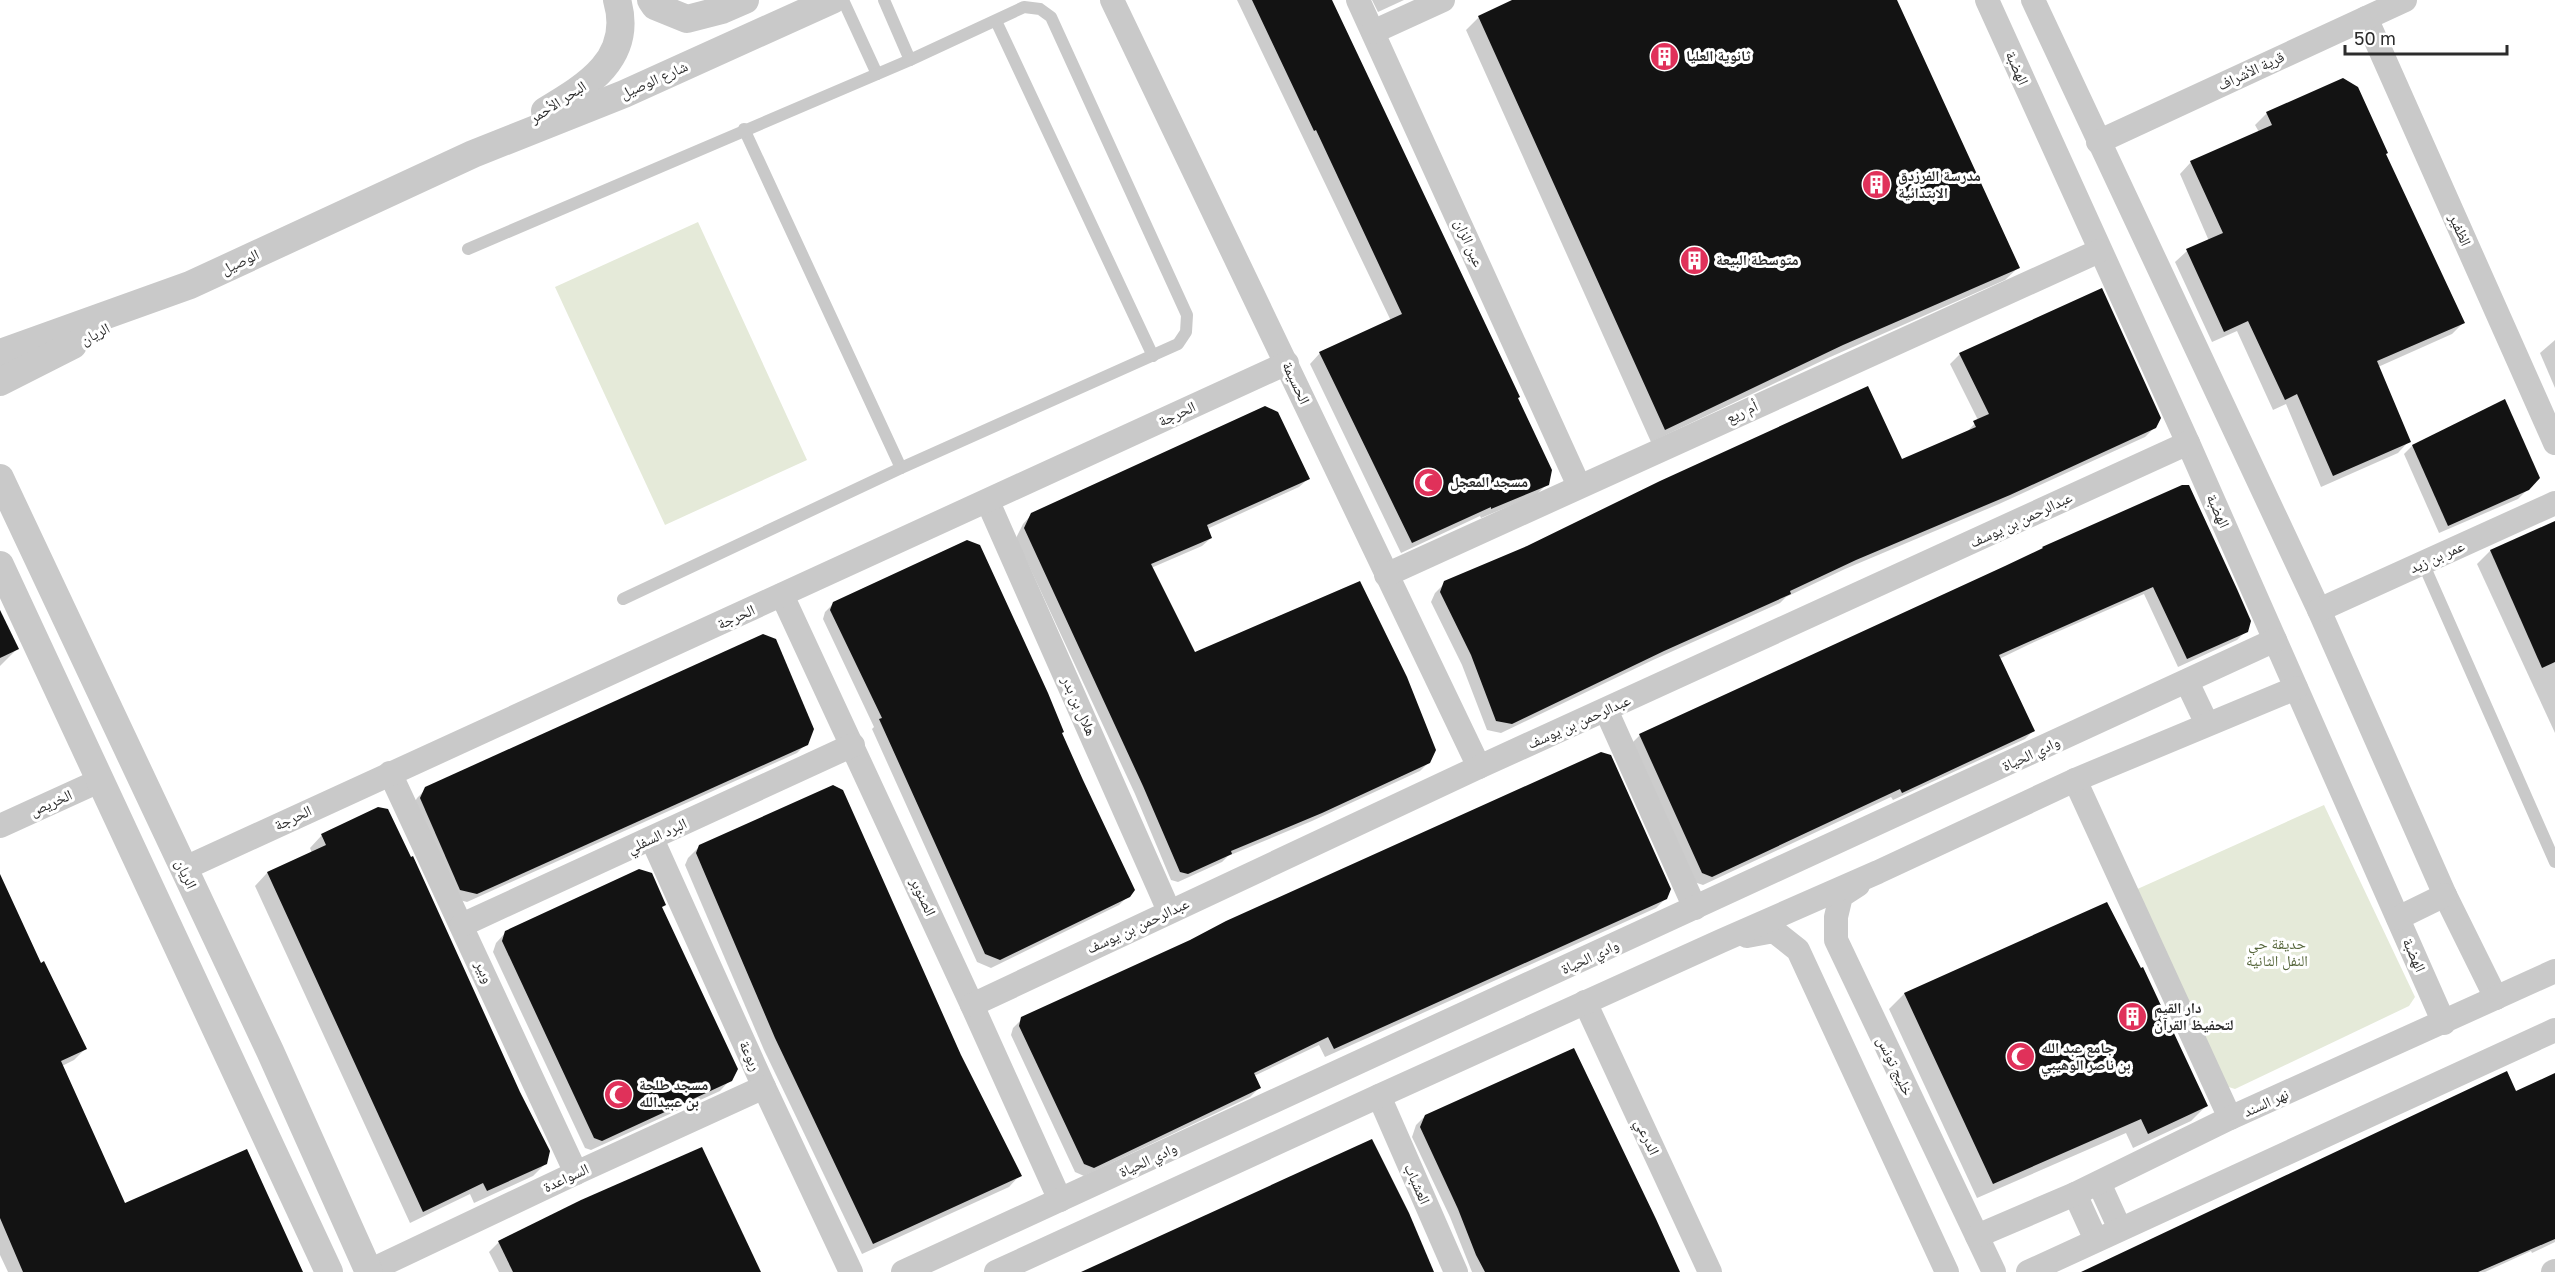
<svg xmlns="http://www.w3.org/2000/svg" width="2555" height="1272" viewBox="0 0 2555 1272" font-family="'Golos Text','Noto Naskh Arabic',sans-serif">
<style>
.green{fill:#e5ead9}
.shadow{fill:#0003}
.building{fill:#131313}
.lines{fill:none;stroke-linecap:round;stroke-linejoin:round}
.service{stroke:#c9c9c9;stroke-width:12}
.minor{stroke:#c9c9c9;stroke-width:24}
.tertiary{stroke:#c9c9c9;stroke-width:28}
.labels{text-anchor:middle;stroke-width:6;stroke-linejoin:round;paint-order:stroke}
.poi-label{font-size:15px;font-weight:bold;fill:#2c2c2c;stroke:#fff;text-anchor:start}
.street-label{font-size:15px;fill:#2c2c2c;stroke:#fff}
.park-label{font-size:15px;fill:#56663b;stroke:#fff}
</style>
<rect width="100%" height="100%" fill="#fff"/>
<g class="green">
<path d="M698,222L807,460L665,525L555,287Z"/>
<path d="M2324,805L2415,997L2409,1006L2235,1089L2222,1085L2133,891Z"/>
</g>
<g class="shadow">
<path d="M1237,0H1331L1547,484L1536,495L1481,518L1480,516L1401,553L1310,364L1320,353L1391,321Z"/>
<path d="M1372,0H1404L1378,12Z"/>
<path d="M1516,0H1896L2019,267L2005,280L1828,358L1651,442L1466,30L1479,17Z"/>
<path d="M2267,113L2384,155L2464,322L2452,334L2378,367L2409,441L2398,453L2321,487L2286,404L2273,410L2237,331L2212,342L2175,262L2187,251L2209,241L2180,174L2191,162L2259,132L2255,125Z"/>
<path d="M2555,340V388L2540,353Z"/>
<path d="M1960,354L2155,427L2145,437L1999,504L1845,569L1786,597L1780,603L1653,660L1501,733L1487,730L1462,665L1431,602L1435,593L1445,583L1901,461L1966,433L1978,420L1950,364Z"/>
<path d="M2412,446L2528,489L2518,499L2439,533L2404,454Z"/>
<path d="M1308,479L1299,487L1207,529L1211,538L1202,546L1151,568L1194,654L1429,762L1420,771L1312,821L1228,856L1222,862L1178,882L1171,880L1135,794L1016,538L1023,524L1032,514Z"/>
<path d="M2182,486L2246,631L2237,640L2178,667L2144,594L2030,644L1999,659L2033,731L2025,739L1893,800L1891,797L1703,885L1694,882L1631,744L1640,735L2039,552L2043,548Z"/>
<path d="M2555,523V733L2477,564L2490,551Z"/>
<path d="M834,603L1061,734L1128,896L1119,905L991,968L977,962L872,729L874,727L823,619L825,612Z"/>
<path d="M0,613L17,649L0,666Z"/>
<path d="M806,744L797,753L467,902L452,898L412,807L417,798L426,789Z"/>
<path d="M322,835L410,859L546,1163L533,1176L474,1203L470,1194L410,1223L255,886L267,873L312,853L310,848Z"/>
<path d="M700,846L960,1055L1020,1175L1009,1187L862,1254L764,1050L685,865L688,858Z"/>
<path d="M0,878L41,965L85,1049L74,1060L62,1066L124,1205L300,1272H8L0,1255Z"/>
<path d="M1666,898L1656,908L1325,1057L1319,1045L1254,1076L1259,1088L1250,1097L1084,1176L1075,1172L1011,1035L1013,1028L1022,1019Z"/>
<path d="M2106,904L2206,1106L2191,1121L2133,1148L2126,1133L1977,1198L1889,1009L1904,994Z"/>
<path d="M661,908L730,1080L720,1091L591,1150L585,1148L493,952L496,943L506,932Z"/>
<path d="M2555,1075V1242L2532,1253L2531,1251L2485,1272H2084Z"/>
<path d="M1425,1116L1678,1272H1472L1450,1217L1412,1137L1416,1125Z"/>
<path d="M499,1242L760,1272H499L489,1252Z"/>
</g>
<g class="building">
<path d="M1252,0H1332L1520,397L1518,398L1552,470L1549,485L1491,509V507L1412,543L1319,352L1402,314L1316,130L1314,131Z"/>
<path d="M1512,0H1897L2020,268L1843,345L1665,430L1478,16Z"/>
<path d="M2343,78L2358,87L2388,153L2386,154L2465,323L2377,361L2411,442L2333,476L2297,394L2285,400L2248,321L2224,332L2186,249L2223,233L2190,161L2272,125L2266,112Z"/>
<path d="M2102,288L2161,418L2156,428L2010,495L1856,560L1790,591L1791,594L1664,651L1512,724L1496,721L1471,655L1440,592L1444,581L1527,546L1660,481L1868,386L1902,459L1976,427L1973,421L1989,414L1959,353Z"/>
<path d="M2505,399L2540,478L2529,490L2448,526L2412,445Z"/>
<path d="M1265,406L1278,412L1310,479L1207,525L1212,538L1151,564L1195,652L1360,581L1407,677L1436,750L1430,763L1322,813L1231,851L1232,854L1188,874L1180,872L1143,786L1024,528L1031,513Z"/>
<path d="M2182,485H2189L2237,589L2251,621L2248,632L2187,659L2153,587L1999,655L2035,731L1902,793L1900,789L1712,877L1702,873L1639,734L2005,566L2043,548L2042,547Z"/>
<path d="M2555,521V662L2542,668L2490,550Z"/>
<path d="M967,540L980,545L1048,693L1064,732L1062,733L1083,780L1135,890L1130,897L1000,960L985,954L879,719L882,718L830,610L833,602Z"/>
<path d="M0,610L19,649L0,658Z"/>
<path d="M763,634L776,639L814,729L808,745L477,894L460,890L420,798L425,787Z"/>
<path d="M1601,752L1611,755L1671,889L1667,899L1334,1049L1328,1037L1254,1073L1261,1088L1094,1168L1084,1164L1019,1026L1021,1017L1190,940L1226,921Z"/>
<path d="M833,785L843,790L961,1055L1022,1176L873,1244L775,1038L696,853L699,845Z"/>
<path d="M378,807L388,809L411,857L413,856L520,1092L550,1151L547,1164L487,1191L483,1183L423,1212L267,872L326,845L321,834Z"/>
<path d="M639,869L652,873L666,905L662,907L738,1069L732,1081L602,1141L594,1138L502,941L505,931Z"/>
<path d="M0,874L41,963L44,961L87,1049L61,1061L125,1203L247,1149L303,1272H23L0,1218Z"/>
<path d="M2107,902L2141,968L2143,967L2208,1106L2148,1134L2141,1119L1993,1184L1904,993Z"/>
<path d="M1574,1048L1656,1219L1680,1272H1485L1476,1255L1458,1209L1420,1127L1425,1115Z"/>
<path d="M2507,1071L2516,1091L2555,1073V1239L2478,1272H2081Z"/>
<path d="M1372,1139L1409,1213L1434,1272H1081Z"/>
<path d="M702,1147L761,1272H513L498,1241L581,1200Z"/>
</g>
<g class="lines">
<g class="service">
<path d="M843,0L877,74"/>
<path d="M884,0L910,60"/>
<path d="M996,21L1153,356"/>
<path d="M744,129L901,468"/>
<path d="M468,249L910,60L1024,7L1040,9L1051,17L1187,315L1186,332L1178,344L901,468L623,599"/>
<path d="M2423,563L2555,862"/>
</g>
<g class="minor">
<path d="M1112,0L1479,767"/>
<path d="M1358,0L1579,486"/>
<path d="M1987,0L2188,443L2444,1023"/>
<path d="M2033,0L2319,610L2445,895L2496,998"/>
<path d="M2366,18L2555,443"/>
<path d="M1373,32L1443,0"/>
<path d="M2098,142L2405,0"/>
<path d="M988,502L1169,911"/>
<path d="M1386,575L2099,251"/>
<path d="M782,595L972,1005L1060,1200"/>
<path d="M2319,610L2555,503"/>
<path d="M2187,682L2207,724"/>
<path d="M1606,710L1695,908"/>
<path d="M390,773L576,1173"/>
<path d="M2075,780L2230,1118"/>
<path d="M0,826L101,780"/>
<path d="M652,839L764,1087L851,1272"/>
<path d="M183,869L1287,363"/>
<path d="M1858,885L1841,896L1836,917V940L1994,1272"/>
<path d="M2398,918L2445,895"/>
<path d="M462,925L853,745"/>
<path d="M1747,936L1774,931L1798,950L1947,1272"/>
<path d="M1585,1002L1710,1272"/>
<path d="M972,1005L1479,767L2188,443"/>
<path d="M1379,1096L1456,1272"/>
<path d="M2099,1183L2120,1229"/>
<path d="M2075,1194L2096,1240"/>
<path d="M1977,1236L2075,1194L2230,1118L2555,971"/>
<path d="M369,1271L576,1173L764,1087"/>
<path d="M903,1272L2275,640"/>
<path d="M996,1272L1379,1096L1721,941L1878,872L2075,780L2296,688"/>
<path d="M2028,1272L2555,1030"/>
<path d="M2553,1272L2555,1271"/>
</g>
<g class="tertiary">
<path d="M651,0L655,6L687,19L722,10L745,0"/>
<path d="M545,111C587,86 634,58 617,0"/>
<path d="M0,353L190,285L473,154L624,94L832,0"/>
<path d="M0,382L73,345"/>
<path d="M0,478L270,1051L369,1272"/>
<path d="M0,565L329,1272"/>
</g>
</g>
<defs>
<symbol id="building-disc" viewBox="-11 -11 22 22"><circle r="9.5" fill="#e0315a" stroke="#fff"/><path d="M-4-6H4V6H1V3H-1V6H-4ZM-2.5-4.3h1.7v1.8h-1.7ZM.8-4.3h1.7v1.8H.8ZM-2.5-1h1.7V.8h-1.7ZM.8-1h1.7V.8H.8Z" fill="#fff"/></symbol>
<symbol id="mosque-disc" viewBox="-11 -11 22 22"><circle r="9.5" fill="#e0315a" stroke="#fff"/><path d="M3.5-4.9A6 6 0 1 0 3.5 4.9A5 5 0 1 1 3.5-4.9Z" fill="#fff"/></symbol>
</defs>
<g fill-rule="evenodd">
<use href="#building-disc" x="1648" y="40" width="33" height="33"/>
<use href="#building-disc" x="1860" y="168" width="33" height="33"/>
<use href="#building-disc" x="1678" y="244" width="33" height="33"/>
<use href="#mosque-disc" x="1412" y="466" width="33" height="33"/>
<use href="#building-disc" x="2116" y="1000" width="33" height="33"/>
<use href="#mosque-disc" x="2004" y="1040" width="33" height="33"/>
<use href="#mosque-disc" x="602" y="1078" width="33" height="33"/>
</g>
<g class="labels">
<g class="poi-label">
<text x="1686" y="61">ثانوية العليا</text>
<text x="1898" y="181">مدرسة الفرزدق<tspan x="1898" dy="17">الابتدائية</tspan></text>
<text x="1716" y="265">متوسطة البيعة</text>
<text x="1450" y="487">مسجد المعجل</text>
<text x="2154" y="1013">دار القيم<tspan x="2154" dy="17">لتحفيظ القرآن</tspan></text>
<text x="2041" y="1053">جامع عبد الله<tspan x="2041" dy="17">بن ناصر الوهيبي</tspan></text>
<text x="639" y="1090">مسجد طلحة<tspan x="639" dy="17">بن عبيدالله</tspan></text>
</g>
<g class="street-label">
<text transform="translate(2017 68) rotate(66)" y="5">الهضبة</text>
<text transform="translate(2251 71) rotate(-25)" y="5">قرية الأشراف</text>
<text transform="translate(654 80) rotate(-24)" y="5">شارع الوصيل</text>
<text transform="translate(558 102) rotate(-33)" y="5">البحر الأحمر</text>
<text transform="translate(2460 230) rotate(66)" y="5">الظفير</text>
<text transform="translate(1469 243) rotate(66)" y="5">عين الزان</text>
<text transform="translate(240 262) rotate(-25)" y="5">الوصيل</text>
<text transform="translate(95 334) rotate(-27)" y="5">الريان</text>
<text transform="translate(1296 383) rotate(65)" y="5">الحسيمة</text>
<text transform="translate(1742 412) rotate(-24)" y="5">أم ريع</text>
<text transform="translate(1177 414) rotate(-25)" y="5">الحرجة</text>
<text transform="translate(2218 511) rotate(66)" y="5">الهضبة</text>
<text transform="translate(2021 520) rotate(-25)" y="5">عبدالرحمن بن يوسف</text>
<text transform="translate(2437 557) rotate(-24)" y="5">عمر بن زيد</text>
<text transform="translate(736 617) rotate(-24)" y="5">الحرجة</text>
<text transform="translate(1079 706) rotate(66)" y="5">هلال بن بدر</text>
<text transform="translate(1579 722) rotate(-24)" y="5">عبدالرحمن بن يوسف</text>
<text transform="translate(2031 754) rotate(-25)" y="5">وادي الحياة</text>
<text transform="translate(51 803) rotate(-24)" y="5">الخريص</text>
<text transform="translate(293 818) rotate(-25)" y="5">الحرجة</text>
<text transform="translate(657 836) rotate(-25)" y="5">البرد السفلي</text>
<text transform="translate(186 874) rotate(65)" y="5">الريان</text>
<text transform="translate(923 897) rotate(65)" y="5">الصنوبر</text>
<text transform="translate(1138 926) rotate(-25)" y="5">عبدالرحمن بن يوسف</text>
<text transform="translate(2414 955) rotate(66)" y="5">الهضبة</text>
<text transform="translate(1590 957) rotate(-25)" y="5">وادي الحياة</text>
<text transform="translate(484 972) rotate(65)" y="5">وبير</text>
<text transform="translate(750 1056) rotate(66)" y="5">ربوعة</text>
<text transform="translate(1895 1066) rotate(64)" y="5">خليج تونس</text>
<text transform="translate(2266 1103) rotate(-24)" y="5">نهر السند</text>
<text transform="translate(1647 1137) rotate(65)" y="5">الدرعي</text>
<text transform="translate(1148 1160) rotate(-25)" y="5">وادي الحياة</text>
<text transform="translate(566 1178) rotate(-25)" y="5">السواعدة</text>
<text transform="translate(1417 1184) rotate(66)" y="5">العشباب</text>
</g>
<g class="park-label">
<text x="2277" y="949">حديقة حي<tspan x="2277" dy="17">النفل الثانية</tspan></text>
</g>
</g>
<path d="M2345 45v9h162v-9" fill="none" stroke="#2c2c2c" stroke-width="3"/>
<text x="2354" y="45" font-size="18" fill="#2c2c2c" stroke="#ffffff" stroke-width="4.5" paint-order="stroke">50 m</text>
</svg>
